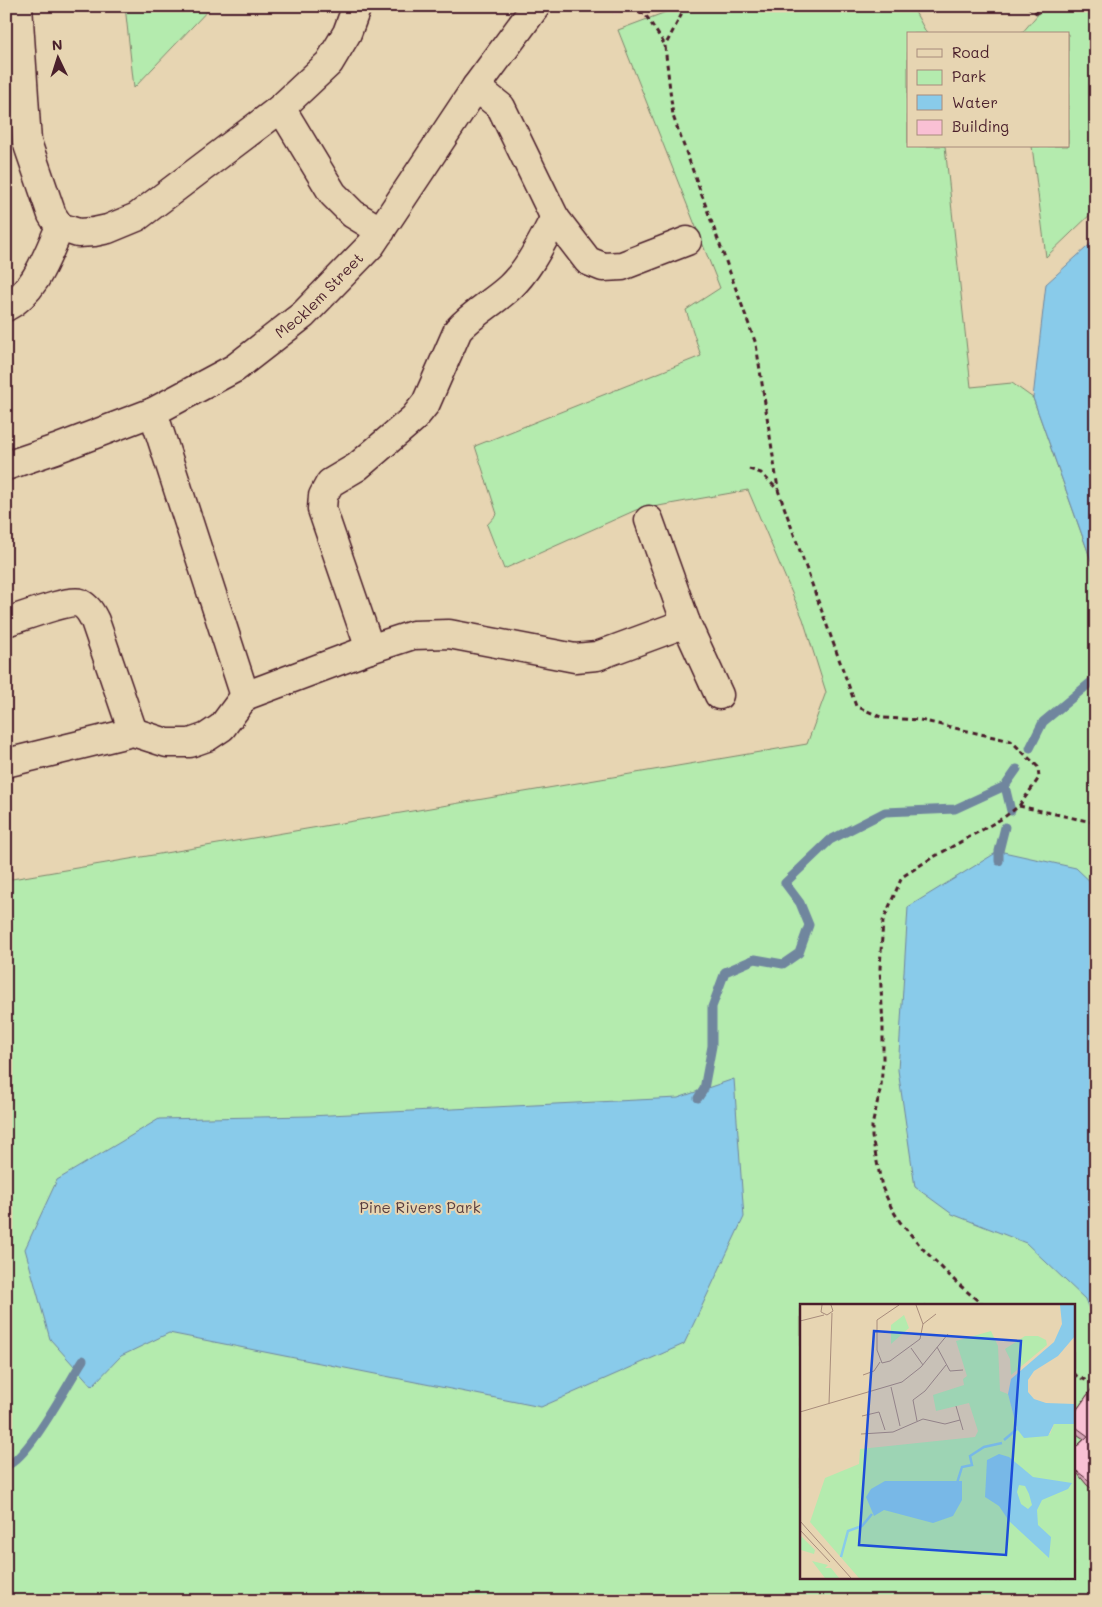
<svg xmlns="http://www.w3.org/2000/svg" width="1102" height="1607" viewBox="0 0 1102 1607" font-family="Mali,sans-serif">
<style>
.built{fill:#eccfbc}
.green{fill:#b4ebae;stroke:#7f856c;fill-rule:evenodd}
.water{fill:#89cbea;stroke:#70869e}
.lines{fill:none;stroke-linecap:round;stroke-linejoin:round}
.stream{stroke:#70869e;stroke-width:9}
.minor-casing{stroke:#4a1f2b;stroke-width:31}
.path{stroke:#4a1f2b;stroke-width:3;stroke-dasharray:5 4;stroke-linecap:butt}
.minor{stroke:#e7d5b2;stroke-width:28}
.wall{fill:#d6a5b6;stroke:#4a1f2b}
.building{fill:#f9c0d4;stroke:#4a1f2b}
.labels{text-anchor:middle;stroke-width:4;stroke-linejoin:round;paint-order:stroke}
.street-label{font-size:15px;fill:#4a1f2b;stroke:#e7d5b2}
.park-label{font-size:15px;fill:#5a3e3f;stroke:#e7d5b2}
.inset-river{fill:none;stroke:#89cbea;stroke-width:2.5}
.inset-road{fill:none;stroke:#a88c7c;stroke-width:1}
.view{fill:#1d4ed8;fill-opacity:0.15;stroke:#1d4ed8;stroke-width:2.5}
.inset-edge{fill:none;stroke:#4a1f2b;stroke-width:2.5}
</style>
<rect width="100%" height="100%" fill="#e7d5b2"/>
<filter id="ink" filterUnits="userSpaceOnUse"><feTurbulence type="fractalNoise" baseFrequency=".02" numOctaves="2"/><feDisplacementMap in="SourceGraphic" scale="10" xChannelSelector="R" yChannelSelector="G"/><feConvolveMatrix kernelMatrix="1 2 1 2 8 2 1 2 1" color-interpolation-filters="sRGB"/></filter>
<g filter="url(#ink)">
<path class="built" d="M610,6H638L614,15Z"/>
<g class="green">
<path d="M125,6H212L134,88Z"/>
<path d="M682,6H912L927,34H908V146H945L971,387L1012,383L1033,398L1096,574V1601H6V880L807,744L826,692L803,619L748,490L636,510L504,569L487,525L497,514L475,446L701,356L686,310L720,288L618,30ZM801,1306H1073V1578H801Z"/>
<path d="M1045,6H1096V209L1046,257L1032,146H1068V34H1021Z"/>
</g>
<g class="water">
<path d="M1096,239V574L1033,398L1046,284Z"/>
<path d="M999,851L1076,868L1096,887V1326L1085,1299L1026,1243L952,1214L915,1187L898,1070L908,907Z"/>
<path d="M734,1079L744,1217L684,1344L541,1407L169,1333L121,1356L92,1386L50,1339L25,1249L57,1180L159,1119L309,1116L678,1098Z"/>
</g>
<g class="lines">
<g class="stream">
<path d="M1030,748L1043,722L1096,678"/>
<path d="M1005,786L1011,811"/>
<path d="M999,861V851L1005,827"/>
<path d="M698,1098L704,1089L712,1046V1007L725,972L755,959L783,964L799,953L809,925L800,903L785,883L830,840L885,812L955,809L1005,786L1017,769"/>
<path d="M6,1466C29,1458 68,1383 83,1360"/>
</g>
<defs>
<g id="minor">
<path d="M18,6L27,142L52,215L60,227L78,233L94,232L108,229L137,217L281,108L329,63L347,33L357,6"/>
<path d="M476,87L501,107L555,218L588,261L603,267L622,266L687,241"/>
<path d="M281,108L333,194L353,214L381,231"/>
<path d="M6,307C36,292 47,255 60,227"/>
<path d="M153,412L245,696"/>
<path id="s1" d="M6,466L56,449L153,412L235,368L303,315L371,245L476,87L536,6"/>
<path d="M649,520L686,623L719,695"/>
<path d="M6,622C20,618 68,599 80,603C88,607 91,613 95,621L133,732"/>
<path d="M370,649L325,518L322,509L323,496L330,483L357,467L414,418L426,403L458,330C473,313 494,302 510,287C530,268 542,241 555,218"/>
<path d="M6,763L133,732L167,743H190L207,737L222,727L245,696L370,649L413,635L449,634L575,658L597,656L686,623"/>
</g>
</defs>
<use href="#minor" class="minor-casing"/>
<g class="path">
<path d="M622,6L645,14L665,45"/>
<path d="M686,6L665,46L673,116L756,344L778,489"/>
<path d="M1027,6L1038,14"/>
<path d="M749,469L761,473L778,490L856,706L883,718L920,720L1011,741L1038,767L1039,778L1019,806L1003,818L930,859L902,877L883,921L880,968L883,1027V1059L881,1086L872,1126V1137L882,1187L892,1209L900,1222L924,1250L956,1282L984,1306"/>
<path d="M1019,806L1096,823"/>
<path d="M1073,1374L1089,1382L1096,1384"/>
</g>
<use href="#minor" class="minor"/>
</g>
<path class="wall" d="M1096,1383V1492L1087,1485L1073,1468V1450L1084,1439L1078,1435L1073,1429V1415Z"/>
<path class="building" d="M1096,1383V1486L1078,1472L1073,1467V1450L1088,1436L1073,1425V1415Z"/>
</g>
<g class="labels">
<g class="street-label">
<text dy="5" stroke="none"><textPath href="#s1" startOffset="361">Mecklem Street</textPath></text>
</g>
<g class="park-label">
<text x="420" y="1213">Pine Rivers Park</text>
</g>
</g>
<g transform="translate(800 1304)">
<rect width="275" height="275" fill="#e7d5b2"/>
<path d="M104,11L109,24L91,40V21ZM191,27L198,42L200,87L208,90L217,125L250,130L254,120H275V274H59L10,218L25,174L59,160L60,145L175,133L178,127L169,99L136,107L133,91L164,81L163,75L167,72L156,37ZM225,32H238L246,36L247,41L211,71L210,55L205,45ZM0,231L15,246L14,250L1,246ZM12,257L28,261L25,264H31L39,274H25Z" fill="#b4ebae"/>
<path d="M260,1H275V32L258,52L234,67L228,76V88L234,95L246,99L275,100V120H254L248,132L224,134L217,125L208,90L211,75L254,38L262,20ZM199,150L209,153L233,173L272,179L268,185L242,196L237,206L238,221L251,233L249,254L209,217L199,202L185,193L187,156ZM219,181L225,182L229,190L232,201L228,205L221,200L217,188ZM85,177H162V196L153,212L133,219L84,206L74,212L66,193L71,185Z" fill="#89cbea" fill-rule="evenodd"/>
<path class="inset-river" d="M204,136L217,125M157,179L162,163L172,161L170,152L184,143L202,139M41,253L48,227L62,222L72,210"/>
<path class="inset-road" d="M22,1L21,8L27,11L33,7L31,1M99,1L77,16V46L82,59L90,57L120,35L123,20L116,1M0,17L24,11M123,20L136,10M137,43L150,67L163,66M111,44L123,61M63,71L74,67L80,58M91,83L100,122M29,100L32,9M156,102L163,126M0,108L102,78L121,63L148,30M62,112L79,108L85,126M117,117L113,96L125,87L146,61M61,130L93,128L123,115L145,120L160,116M0,217L51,274M0,226L30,258"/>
<path class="view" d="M74,27L221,37L206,251L59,241Z"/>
<rect width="275" height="275" class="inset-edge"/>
</g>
<rect width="1102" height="1607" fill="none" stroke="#e7d5b2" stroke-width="25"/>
<rect x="12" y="12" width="1077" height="1582" fill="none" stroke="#4a1f2b" stroke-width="2" filter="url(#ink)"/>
<rect x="907" y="32" width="162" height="115" fill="#e7d5b2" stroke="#a88c7c"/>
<rect x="917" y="49" width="25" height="8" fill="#e7d5b2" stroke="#a88c7c"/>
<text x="952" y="58" font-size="15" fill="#4a1f2b">Road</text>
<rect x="917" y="70" width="25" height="15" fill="#b4ebae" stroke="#a88c7c"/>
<text x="952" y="82" font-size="15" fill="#4a1f2b">Park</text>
<rect x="917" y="95" width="25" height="15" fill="#89cbea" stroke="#a88c7c"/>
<text x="952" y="108" font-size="15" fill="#4a1f2b">Water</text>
<rect x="917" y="120" width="25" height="15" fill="#f9c0d4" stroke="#a88c7c"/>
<text x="952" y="132" font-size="15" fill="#4a1f2b">Building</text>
<g transform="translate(58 58) rotate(356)" stroke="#e7d5b2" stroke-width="4" paint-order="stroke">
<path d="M0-4L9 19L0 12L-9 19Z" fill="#4a1f2b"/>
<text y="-8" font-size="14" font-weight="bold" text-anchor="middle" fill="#4a1f2b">N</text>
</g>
</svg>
